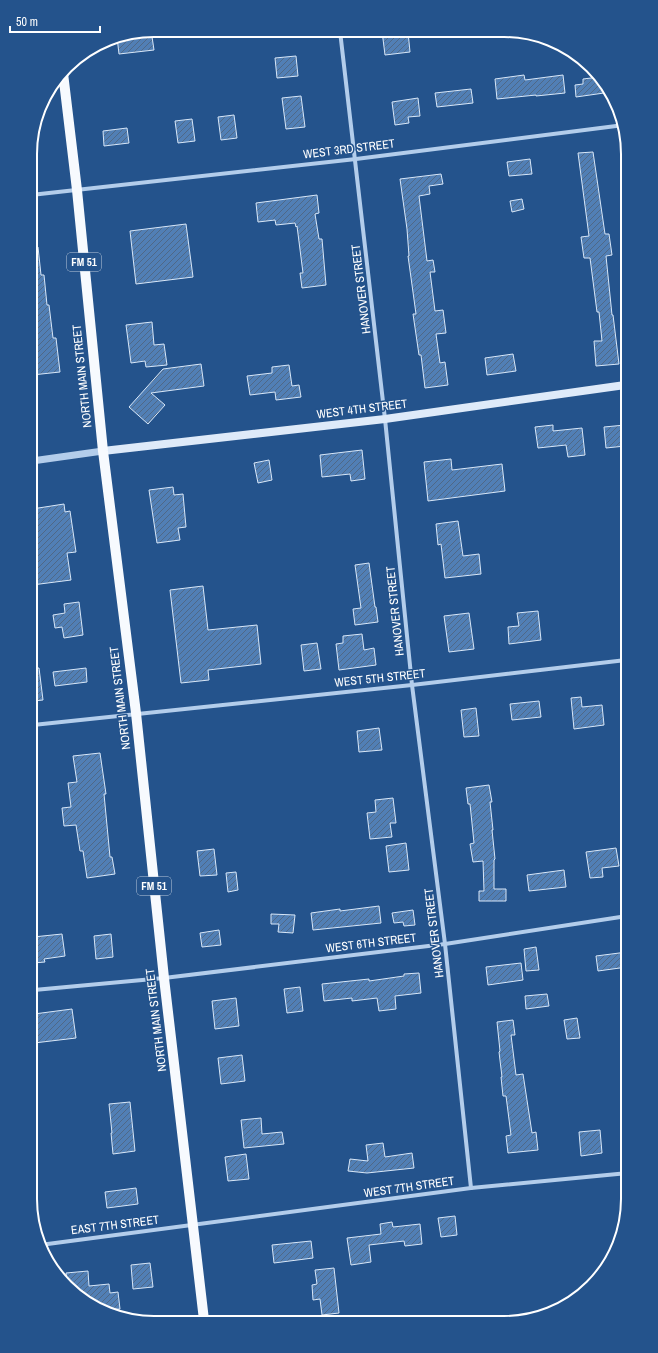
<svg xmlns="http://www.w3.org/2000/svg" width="658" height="1353" viewBox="0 0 658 1353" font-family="'Archivo Narrow',sans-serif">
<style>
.building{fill:url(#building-hatch);stroke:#d8e7f8}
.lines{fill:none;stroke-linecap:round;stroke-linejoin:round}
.minor{stroke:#b3cdeb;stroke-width:4}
.tertiary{stroke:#b3cdeb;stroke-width:7}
.secondary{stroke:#deeaf9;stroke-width:8}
.primary{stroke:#f7fafe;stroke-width:10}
.labels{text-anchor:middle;stroke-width:3;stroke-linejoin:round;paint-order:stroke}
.shield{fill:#24538c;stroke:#bdcbdc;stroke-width:1}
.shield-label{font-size:11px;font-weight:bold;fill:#fff}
.street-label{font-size:12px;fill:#fff;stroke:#24538c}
.rim{fill:none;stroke:#fff;stroke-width:2}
</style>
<defs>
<pattern id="building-hatch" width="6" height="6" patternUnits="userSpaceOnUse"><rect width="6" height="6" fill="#517fb5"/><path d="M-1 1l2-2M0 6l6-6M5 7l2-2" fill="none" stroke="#4f6886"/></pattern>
</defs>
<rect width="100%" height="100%" fill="#24538c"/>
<g class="building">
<path d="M151,30L154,50L119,54L117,37Z"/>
<path d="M382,31L408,32L410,52L385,55Z"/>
<path d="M296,56L298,76L277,78L275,58Z"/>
<path d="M524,75L525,80L563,75L565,93L536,96V95L497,99L495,79Z"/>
<path d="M599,77L603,81L604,93L576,97L575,85L583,84V79Z"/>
<path d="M471,89L473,103L437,107L435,93Z"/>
<path d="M301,96L305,127L286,129L282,98Z"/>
<path d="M418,98L420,116L408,117L409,123L395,125L392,102Z"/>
<path d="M234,115L237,138L221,140L218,117Z"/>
<path d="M192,119L195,141L178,143L175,121Z"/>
<path d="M127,128L129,143L104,146L103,131Z"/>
<path d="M593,152L605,234H609L612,255L606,256L612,315H613L619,364L596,366L594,341H602L599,312H597L590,258H584L581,237L589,236L578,153Z"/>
<path d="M530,159L532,174L509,176L507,162Z"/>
<path d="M441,174L443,184L429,186L430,194L419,196L427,261L433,260L435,272H430L435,311L443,310L446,333L436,334L440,363L445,362L448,385L425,388L421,355H419L413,314H416L408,256H409L407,229L400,179Z"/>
<path d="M317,195L319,213L315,214L319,239H322L326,285L302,288L300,273H303L297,226L296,227L295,223L276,225L275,220L258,222L256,203Z"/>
<path d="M522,199L524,209L512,212L510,201Z"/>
<path d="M186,224L193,277L136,284L130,231Z"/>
<path d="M38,247L41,275H44L47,305H49L53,338H56L60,372L32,375V362L35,361L32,340L31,248Z"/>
<path d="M152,322L154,345L164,344L167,365L146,367L145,361L131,363L126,325Z"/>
<path d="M513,354L516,371L487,375L485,358Z"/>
<path d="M201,364L204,386L151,393L165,405L148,424L129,407L163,369Z"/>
<path d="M289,365L292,386L299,385L301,397L276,400L275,392L250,395L247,376L272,373V367Z"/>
<path d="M553,425V431L582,428L585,455L568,457L566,445L538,448L535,427Z"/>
<path d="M625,425V446L606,448L604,427Z"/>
<path d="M362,450L365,479L351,481L350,474L322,477L320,455Z"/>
<path d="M451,459L452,470L502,464L505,491L428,501L424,462Z"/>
<path d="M269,460L272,480L258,483L254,463Z"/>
<path d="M173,487L174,495L183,494L186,527L178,528L180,540L157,543L149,490Z"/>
<path d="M64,504L65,512L70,511L76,552L67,553L71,580L32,585V509Z"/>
<path d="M458,521L463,556L479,554L481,574L445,578L441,544L438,545L436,524Z"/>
<path d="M369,563L375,607H376L378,622L355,625L353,609L361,608L355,565Z"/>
<path d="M203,586L208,630L257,625L261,664L208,670L209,680L181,683L170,590Z"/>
<path d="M79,602L83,635L64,638L62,627L55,628L53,615L65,613L64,604Z"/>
<path d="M538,611L541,640L509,644L508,627L519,626L517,613Z"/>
<path d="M469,613L474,649L449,652L444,616Z"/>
<path d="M362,634L364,650L374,648L376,665L339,670L336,644L343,643V636Z"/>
<path d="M317,643L321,669L304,671L301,645Z"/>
<path d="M33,668H39L43,700L33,701Z"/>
<path d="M86,668L87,682L55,686L53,672Z"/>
<path d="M581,697L582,707L602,705L604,725L574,729L571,698Z"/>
<path d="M539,701L541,717L512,720L510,704Z"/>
<path d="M476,708L479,736L464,737L461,710Z"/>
<path d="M379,728L382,750L359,752L357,731Z"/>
<path d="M100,753L106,794H104L110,857H112L115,874L87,878L83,851H80L76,825L64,826L62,808L71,807L68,783L77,782L73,756Z"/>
<path d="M489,785L492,802H490L493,830H492L495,859L494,860V889H506V901H479V891H484L483,861L473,862L470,844L474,843L470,804H468L466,788Z"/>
<path d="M393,798L396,823H390L392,837L370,839L367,813L376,812L375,800Z"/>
<path d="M406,843L409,870L389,872L386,846Z"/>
<path d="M616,848L619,866L602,868L603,877L590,878L586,852Z"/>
<path d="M214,849L217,875L200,876L197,851Z"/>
<path d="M564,870L566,887L529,891L527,875Z"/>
<path d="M236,872L238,890L228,892L226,873Z"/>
<path d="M379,906L381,923L313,930L311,913L340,909V911Z"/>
<path d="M413,910L415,925L404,926L403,922L394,923L392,913Z"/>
<path d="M271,914L295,915L293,933L278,932L279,924H271Z"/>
<path d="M219,930L221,945L202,947L200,933Z"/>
<path d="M62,934L65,956L44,959L45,962L33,963V937Z"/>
<path d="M111,934L113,957L96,959L94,936Z"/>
<path d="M536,947L539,970L526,971L524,949Z"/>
<path d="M627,952V967L598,971L596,956Z"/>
<path d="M521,963L523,980L488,985L486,967Z"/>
<path d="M419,973L421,993L395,996L396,1009L379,1011L377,998L352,1001V998L324,1001L322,984L369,979V981L404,976V974Z"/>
<path d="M300,987L303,1011L287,1013L284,989Z"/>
<path d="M547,994L549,1006L526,1009L525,996Z"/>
<path d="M236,998L239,1026L215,1029L212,1001Z"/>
<path d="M72,1009L76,1038L34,1043V1014Z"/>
<path d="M577,1018L580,1038L567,1039L564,1020Z"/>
<path d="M513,1020L515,1035H511L516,1075L523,1074L532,1133L536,1132L538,1150L508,1153L506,1136L511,1135L506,1096H503L501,1077H502L499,1052L500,1051L497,1022Z"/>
<path d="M242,1055L245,1081L221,1084L218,1058Z"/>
<path d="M130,1102L135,1151L113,1154L111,1133H112L109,1104Z"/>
<path d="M261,1118L262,1134L282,1132L284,1144L244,1148L241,1120Z"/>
<path d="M600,1130L602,1153L581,1156L579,1132Z"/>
<path d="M383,1143L385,1157L412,1153L414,1168L367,1173L348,1171L350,1159L368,1161L366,1145Z"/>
<path d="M246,1154L249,1179L228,1181L225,1157Z"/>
<path d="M136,1188L138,1204L107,1208L105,1192Z"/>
<path d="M455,1216L457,1235L441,1237L438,1218Z"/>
<path d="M392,1222L393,1227L420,1224L422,1244L405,1246L404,1241L369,1245L371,1262L351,1265L347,1238L381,1234L380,1224Z"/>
<path d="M311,1241L313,1258L274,1263L272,1245Z"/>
<path d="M150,1263L153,1287L133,1289L131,1265Z"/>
<path d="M334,1268L339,1313L322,1315L320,1299L313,1300L312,1285L317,1284L315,1270Z"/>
<path d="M88,1271L89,1286L109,1284L110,1293L118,1292L120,1309L108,1310L72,1292L68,1287L66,1273Z"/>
</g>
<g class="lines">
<g class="minor">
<path d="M340,31L385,419L412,685L445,944L471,1188"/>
<path d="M31,195L356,159L624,125"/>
<path d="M33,725L412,685L626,660"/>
<path d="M34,990L164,978L445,944L627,916"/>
<path d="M40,1245L471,1188L628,1173"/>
</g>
<path class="tertiary" d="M32,461L103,451"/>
<path class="secondary" d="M103,451L385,419L625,385"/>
<path class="primary" d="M63,73L77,190L103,451L136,713L164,978L204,1320"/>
</g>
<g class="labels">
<g class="shield">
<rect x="67" y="253" width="34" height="18" rx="3"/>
<rect x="137" y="877" width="34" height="18" rx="3"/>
</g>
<g class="shield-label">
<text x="84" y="266">FM 51</text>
<text x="154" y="890">FM 51</text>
</g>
<g class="street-label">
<text transform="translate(349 149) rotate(-7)" y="4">WEST 3RD STREET</text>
<text transform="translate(361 289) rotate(-97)" y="4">HANOVER STREET</text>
<text transform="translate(82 376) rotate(-96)" y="4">NORTH MAIN STREET</text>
<text transform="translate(362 409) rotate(-7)" y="4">WEST 4TH STREET</text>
<text transform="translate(395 611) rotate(-96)" y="4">HANOVER STREET</text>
<text transform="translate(380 678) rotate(-6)" y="4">WEST 5TH STREET</text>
<text transform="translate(120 698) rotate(-97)" y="4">NORTH MAIN STREET</text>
<text transform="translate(434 933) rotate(-97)" y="4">HANOVER STREET</text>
<text transform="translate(371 943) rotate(-7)" y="4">WEST 6TH STREET</text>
<text transform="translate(156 1020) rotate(-97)" y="4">NORTH MAIN STREET</text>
<text transform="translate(409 1187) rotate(-8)" y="4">WEST 7TH STREET</text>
<text transform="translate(115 1225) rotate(-7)" y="4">EAST 7TH STREET</text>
</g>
</g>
<path d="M0 0H658V1353H0ZM154 37H504A117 117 0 0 1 621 154V1199A117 117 0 0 1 504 1316H154A117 117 0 0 1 37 1199V154A117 117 0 0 1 154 37Z" fill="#24538c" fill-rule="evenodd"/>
<path class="rim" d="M154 37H504A117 117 0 0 1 621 154V1199A117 117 0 0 1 504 1316H154A117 117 0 0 1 37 1199V154A117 117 0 0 1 154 37Z"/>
<path d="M10 26v6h90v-6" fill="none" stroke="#ffffff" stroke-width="2"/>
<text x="16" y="26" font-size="12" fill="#ffffff" stroke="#24538c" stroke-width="3" paint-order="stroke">50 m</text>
</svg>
